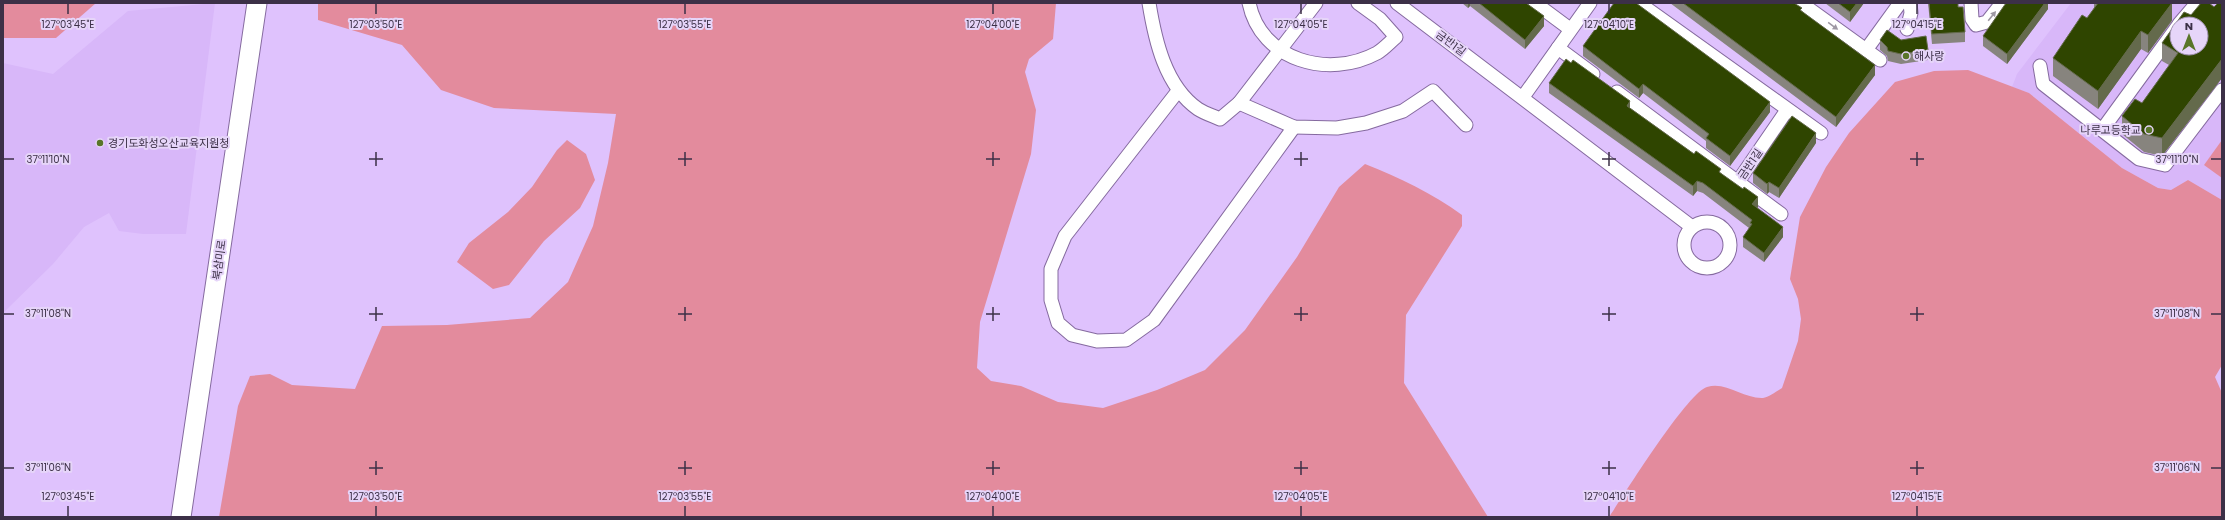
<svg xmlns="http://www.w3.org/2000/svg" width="2225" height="520" viewBox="0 0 2225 520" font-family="Poppins,'Noto Sans KR',sans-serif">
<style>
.built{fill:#d8b7f9;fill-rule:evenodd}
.green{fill:#e38b9d}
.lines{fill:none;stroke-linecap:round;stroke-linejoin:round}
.street-casing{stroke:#856a9f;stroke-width:15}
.secondary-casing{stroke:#856a9f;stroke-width:21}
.street{stroke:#fff;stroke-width:13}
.secondary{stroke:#fff;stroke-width:19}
.wall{fill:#87847e}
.shaded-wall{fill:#646a4c}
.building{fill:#2f4500;stroke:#646a4c;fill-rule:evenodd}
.oneway{fill:#9e98a3}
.ticks{fill:none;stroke:#3c3047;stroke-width:1.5}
.poi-dot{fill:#597529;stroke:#e6d5f9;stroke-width:1.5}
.labels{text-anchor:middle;stroke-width:4;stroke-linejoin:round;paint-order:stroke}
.street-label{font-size:11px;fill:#3c3047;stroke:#e6d5f9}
.poi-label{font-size:11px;fill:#3c3047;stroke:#e6d5f9;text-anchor:start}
.ticks-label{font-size:10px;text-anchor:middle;fill:#3c3047;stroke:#e6d5f9;stroke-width:4;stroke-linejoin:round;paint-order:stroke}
</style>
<rect width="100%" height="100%" fill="#dfc2fd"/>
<g class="built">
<path d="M215,3L186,234H143L119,231L109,213L84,227L53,264L3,313V63L53,74L128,11Z"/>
<path d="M2071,3H2222V200L2188,180L2171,190L2158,188L2122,168L2029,93L2012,87L2017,74ZM2177,24H2201V48H2177Z"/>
</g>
<g class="green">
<path d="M3,3H96L56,38H3Z"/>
<path d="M318,3H1056L1053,39L1029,59L1025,72L1036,110L1031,154L980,322L977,368L991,381L1021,386L1058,402L1103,408L1157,390L1205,370L1245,330L1297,257L1339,187L1365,164C1400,178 1432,193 1462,215V226L1406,315L1404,383L1488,517H219L238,406L250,376L270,374L292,385L355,389L382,326L447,325L530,318L568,282L593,226L608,163L616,114L494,108L441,90L402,45L318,20Z"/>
<path d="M1968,70L2029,93L2122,168L2158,188L2171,190L2188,180L2222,200V365L2215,377L2222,393V517H1609C1624,495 1687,393 1707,387C1726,381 1744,399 1763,398C1769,397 1777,391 1782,388L1798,341L1801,319L1798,299L1790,279L1800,217L1826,167L1849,133L1895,82L1934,71Z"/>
<path d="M567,140L586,154L595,180L580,208L544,241L509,285L493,289L457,262L469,243L508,212L532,187L557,150Z"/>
<path d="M2222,140V178L2204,165Z"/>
</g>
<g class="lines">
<defs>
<g id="street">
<path d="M1149,3C1155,40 1165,86 1198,109C1204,113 1213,116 1220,119L1239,103L1316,3"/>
<path d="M1249,3C1261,61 1329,79 1377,53C1384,49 1390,42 1396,37L1380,19L1358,3"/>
<path d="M1397,3L1692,227"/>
<path d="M1535,3L1570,29"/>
<path d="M1639,3L1821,133"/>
<path d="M1801,3L1880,60"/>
<path d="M1971,3L1972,19L1976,25L1987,22L2002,3"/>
<path d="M2179,24L2197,3"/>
<path d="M1907,29L1911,13L1910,3"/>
<path d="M1558,48L1593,74"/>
<path d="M1866,50L1900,3"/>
<path d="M2040,66L2043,84L2139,159L2165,165L2222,90"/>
<path d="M1178,91L1065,236L1051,269V300L1058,323L1072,335L1097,341L1126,340L1154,320L1294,127"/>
<path d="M1617,92L1781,214"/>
<path d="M1523,97L1590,3"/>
<path d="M1239,103L1294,127L1337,128L1366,123L1403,111L1433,91L1466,125"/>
<path d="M2102,130L2177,27"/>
<path d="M1737,183L1787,110"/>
<circle cx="1707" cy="245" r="23"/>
</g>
<path id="secondary" d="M181,517L257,3"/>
</defs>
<use href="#street" class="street-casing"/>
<use href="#secondary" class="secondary-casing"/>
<use href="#street" class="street"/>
<use href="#secondary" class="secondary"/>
</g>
<g class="wall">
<path d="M1462,3H1526L1544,26L1525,49L1470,6L1468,8Z"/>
<path d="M1670,3H1794L1802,11L1875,75L1836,127Z"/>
<path d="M1825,3H1864L1850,22Z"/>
<path d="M1928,3H1958V7L1965,32V42L1932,44Z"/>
<path d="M2048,3V9L2007,64L1983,46V36Z"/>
<path d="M2094,3H2172V21L2148,53L2141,49L2098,109L2053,76V58L2087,18L2094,8Z"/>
<path d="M2222,3V78L2162,156L2144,152L2122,134V116L2142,103L2169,65L2162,61V43L2214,7Z"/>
<path d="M1880,40H1901L1928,50V60L1901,64L1888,61L1887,56L1880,50Z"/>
<path d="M1583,46L1770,112L1730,166L1706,148V141L1643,93L1639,98L1583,56Z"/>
<path d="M1549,83L1630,108L1721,173L1758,207L1757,208L1783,237L1764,262L1743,247V237L1749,228L1703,193L1697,191L1693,196L1549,93Z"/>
<path d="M1816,143L1779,198L1769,192L1767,194L1753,183V173Z"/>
</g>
<g class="shaded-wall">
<path d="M1468,3H1470V6L1468,8Z"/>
<path d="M1857,3H1864L1850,22V12Z"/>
<path d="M2045,3H2048V9L2007,64V54Z"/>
<path d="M2172,3V20L2148,53V35Z"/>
<path d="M1544,16V26L1525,49V40Z"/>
<path d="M2141,31V49L2098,109V91Z"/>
<path d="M2222,59V78L2162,156V138Z"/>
<path d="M1875,65V75L1836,127V117Z"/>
<path d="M1643,84V93L1639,98V89Z"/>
<path d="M1630,101V111L1627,106Z"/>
<path d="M1770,102V112L1730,166V156Z"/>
<path d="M1816,133V143L1779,198V188Z"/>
<path d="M1697,181V191L1693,196V186Z"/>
<path d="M1769,182V192L1767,194V184Z"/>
<path d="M1758,197V207L1752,214V204Z"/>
<path d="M1783,227V237L1764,262V253Z"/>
</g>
<g class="building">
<path d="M1479,3H1526L1544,16L1525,40Z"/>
<path d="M1614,3H1636L1770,102L1730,156L1706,138L1709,134L1643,84L1639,89L1583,46Z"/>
<path d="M1683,3H1794L1802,8L1800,10L1875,65L1836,117Z"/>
<path d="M1838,3H1857L1850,12Z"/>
<path d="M1929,3H1958V7H1963L1965,32L1932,34Z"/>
<path d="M2006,3H2045L2007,54L1983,36Z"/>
<path d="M2098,3H2172L2148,35L2141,31L2098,91L2053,58L2082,15L2087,18Z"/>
<path d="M2201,3H2209L2214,7L2218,3H2222V59L2162,138L2144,134L2122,116L2135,99L2142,103L2178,53L2162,43L2184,12L2191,15ZM2177,24H2201V48H2177Z"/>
<path d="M1887,30L1901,40L1926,36L1928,50L1901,54L1888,51L1887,47L1880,40Z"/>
<path d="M1566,59L1571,63L1573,60L1630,101L1627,106L1694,154L1696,151L1721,169L1719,172L1743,189L1744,187L1758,197L1752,204L1783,227L1764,253L1743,237L1752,224L1750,223L1752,220L1703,183L1697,181L1693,186L1549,83Z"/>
<path d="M1792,116L1816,133L1779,188L1769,182L1767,184L1753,173Z"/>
</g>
<defs><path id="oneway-solid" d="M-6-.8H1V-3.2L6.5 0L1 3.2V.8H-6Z"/></defs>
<g class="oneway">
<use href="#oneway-solid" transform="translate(1992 16) rotate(-51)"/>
<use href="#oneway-solid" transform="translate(1833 26) rotate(36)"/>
</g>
<path class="ticks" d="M68,4V14M376,4V14M685,4V14M993,4V14M1301,4V14M1609,4V14M1917,4V14M376,152V166M685,152V166M993,152V166M1301,152V166M1609,152V166M1917,152V166M4,159H14M369,159H383M678,159H692M986,159H1000M1294,159H1308M1602,159H1616M1910,159H1924M2211,159H2221M376,307V321M685,307V321M993,307V321M1301,307V321M1609,307V321M1917,307V321M4,314H14M369,314H383M678,314H692M986,314H1000M1294,314H1308M1602,314H1616M1910,314H1924M2211,314H2221M376,461V475M685,461V475M993,461V475M1301,461V475M1609,461V475M1917,461V475M4,468H14M369,468H383M678,468H692M986,468H1000M1294,468H1308M1602,468H1616M1910,468H1924M2211,468H2221M68,506V516M376,506V516M685,506V516M993,506V516M1301,506V516M1609,506V516M1917,506V516"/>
<g class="poi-dot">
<circle cx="1906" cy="56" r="4"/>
<circle cx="2149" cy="130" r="4"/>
<circle cx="100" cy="143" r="4"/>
</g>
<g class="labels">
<g class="street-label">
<text transform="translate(1451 43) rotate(37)" y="4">금반1길</text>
<text transform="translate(1750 164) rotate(-56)" y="4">금반1길</text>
<text transform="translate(219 260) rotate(-82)" y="4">북삼미로</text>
</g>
<g class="poi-label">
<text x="1914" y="60">해사랑</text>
<text x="2141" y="134" text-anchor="end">나루고등학교</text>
<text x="108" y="147">경기도화성오산교육지원청</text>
</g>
</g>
<g class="ticks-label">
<text x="68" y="28">127°03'45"E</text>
<text x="376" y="28">127°03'50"E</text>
<text x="685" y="28">127°03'55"E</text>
<text x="993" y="28">127°04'00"E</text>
<text x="1301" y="28">127°04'05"E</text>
<text x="1609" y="28">127°04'10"E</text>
<text x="1917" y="28">127°04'15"E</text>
<text x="48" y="163">37°11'10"N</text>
<text x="2177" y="163">37°11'10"N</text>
<text x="48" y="317">37°11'08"N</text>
<text x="2177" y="317">37°11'08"N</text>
<text x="48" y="471">37°11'06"N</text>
<text x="2177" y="471">37°11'06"N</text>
<text x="68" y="500">127°03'45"E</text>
<text x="376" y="500">127°03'50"E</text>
<text x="685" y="500">127°03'55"E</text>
<text x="993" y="500">127°04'00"E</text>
<text x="1301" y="500">127°04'05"E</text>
<text x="1609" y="500">127°04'10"E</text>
<text x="1917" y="500">127°04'15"E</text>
</g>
<rect width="2225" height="520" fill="none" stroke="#3c3047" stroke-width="8"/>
<g transform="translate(2189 36)"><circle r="19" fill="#e6d5f9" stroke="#a293b2"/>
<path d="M0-3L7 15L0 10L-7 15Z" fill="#597529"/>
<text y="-6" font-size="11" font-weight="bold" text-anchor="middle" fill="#3c3047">N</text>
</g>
</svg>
